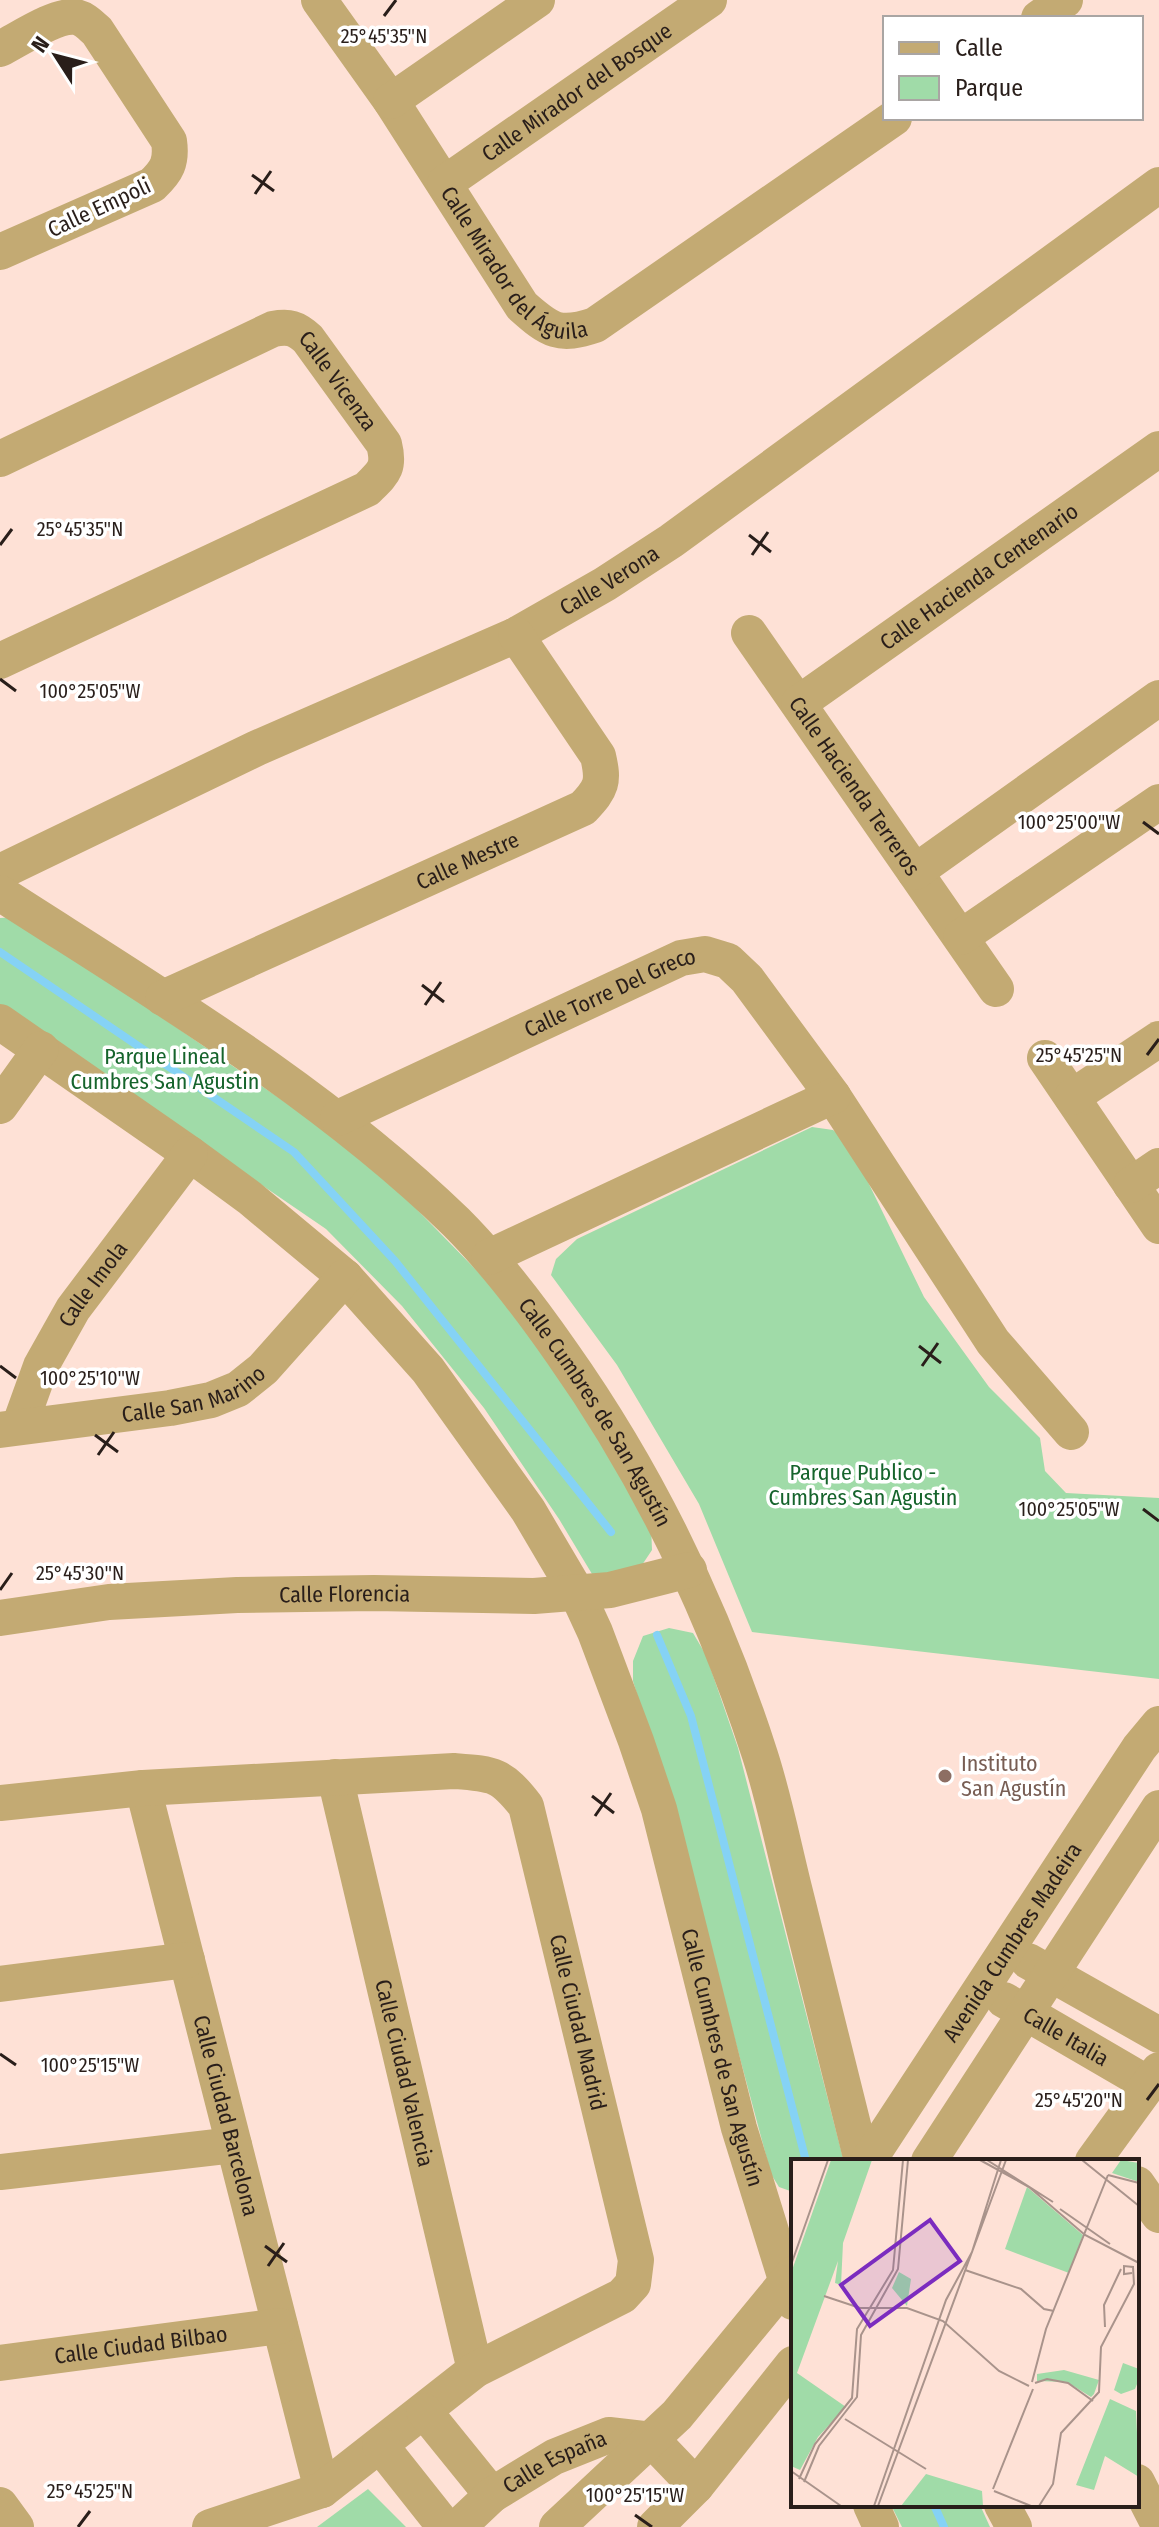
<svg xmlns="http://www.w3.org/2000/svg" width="1159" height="2527" viewBox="0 0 1159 2527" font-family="'Fira Sans Condensed',sans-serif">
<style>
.green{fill:#a0dba8}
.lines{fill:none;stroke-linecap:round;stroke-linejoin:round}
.stream{stroke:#85d2f5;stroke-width:8}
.minor{stroke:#c3aa73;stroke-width:36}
.ticks{fill:none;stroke:#291e1a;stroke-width:3}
.education-dot{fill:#8d6e63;stroke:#fff;stroke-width:3}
.labels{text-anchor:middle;stroke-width:7;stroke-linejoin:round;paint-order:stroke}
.street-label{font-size:22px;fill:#291e1a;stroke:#fff}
.park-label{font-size:22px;fill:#16642c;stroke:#fff}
.education-label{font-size:22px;fill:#785e54;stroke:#fff;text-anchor:start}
.inset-road{fill:none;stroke:#a9938b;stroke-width:2}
.view{fill:#7b2cbf;fill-opacity:0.15;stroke:#7b2cbf;stroke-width:4}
.inset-edge{fill:none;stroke:#291e1a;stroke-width:4}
.ticks-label{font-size:20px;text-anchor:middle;fill:#291e1a;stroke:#fff;stroke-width:7;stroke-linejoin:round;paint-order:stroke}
</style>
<rect width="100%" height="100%" fill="#fee1d6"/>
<g class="green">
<path d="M16,917L317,1124L391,1183L486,1280L565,1381L651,1525L652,1550L640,1568L618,1579L592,1574L559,1519L484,1408L402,1306L326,1229L0,1006V918Z"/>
<path d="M812,1127L833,1130L848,1141L924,1297L989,1387L1040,1438L1045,1471L1066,1493L1159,1498V1679L752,1632L699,1504L617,1365L551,1275L556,1259L577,1239Z"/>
<path d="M669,1628L693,1633L706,1655L738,1748L843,2158L842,2161H793V2192L779,2187L771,2174L682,1842L633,1681V1661L643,1636Z"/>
<path d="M368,2489L406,2527H317Z"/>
<path d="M891,2505H980L990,2527H902Z"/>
</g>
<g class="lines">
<g class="stream">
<path d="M0,952L294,1152L395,1261L611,1532"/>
<path d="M657,1635L691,1716L806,2161"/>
<path d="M934,2505L944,2527"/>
</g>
<g class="minor">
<path id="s1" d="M319,0L391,101L522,306C550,331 559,337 595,325L894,118"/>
<path d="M1039,18L1065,0"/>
<path d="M0,49C18,40 56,14 76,17C85,19 90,25 97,31L169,141C172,162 167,171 152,185L0,252"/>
<path d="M391,101L537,0"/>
<path id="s2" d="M445,183L709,0"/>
<path id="s3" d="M0,459L273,329C289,326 296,328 308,339L384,444C390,468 384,472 367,489L0,661"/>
<path id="s4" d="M749,633L996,989"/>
<path id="s5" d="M799,703L1159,449"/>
<path id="s6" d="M0,872L257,748L516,635L605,584L671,541L1159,185"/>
<path d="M915,872L1159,698"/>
<path id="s7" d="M0,893C157,994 321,1091 456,1222C496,1262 530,1307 562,1353C649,1476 714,1612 760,1755C774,1798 783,1844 794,1888C817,1979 839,2070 862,2161"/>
<path d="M961,937L1159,802"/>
<path id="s8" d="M163,998L583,808C602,788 604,782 598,756L516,635"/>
<path id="s9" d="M0,1022L190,1154L250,1198L345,1277L428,1370L528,1510L577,1593L595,1632L636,1741L659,1809L739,2128L793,2302"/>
<path d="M1045,1058L1159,1226"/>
<path d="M1072,1097L1159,1039"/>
<path d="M0,1106L41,1049"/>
<path id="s10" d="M338,1118L681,958L705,954L728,961L747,979L833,1096L993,1342L1071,1432"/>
<path d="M1131,1185L1159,1166"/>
<path d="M489,1257L833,1096"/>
<path id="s11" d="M19,1427L41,1366L73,1309L190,1154"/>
<path id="s12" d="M0,1430L170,1408L211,1400L238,1389L263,1369L345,1277"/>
<path id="s13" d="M0,1618L109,1602L237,1595L374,1593L534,1596L610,1590L689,1570"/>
<path id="s14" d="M335,1777L475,2370"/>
<path id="s15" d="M143,1788L322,2490"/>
<path id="s16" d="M0,1803L143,1788L454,1771C494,1774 501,1774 526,1806L636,2260L633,2284L622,2296L475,2370L322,2490L210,2527"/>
<path d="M1028,1961L1159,2035"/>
<path d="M0,1984L187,1960"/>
<path id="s17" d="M1004,2000L1150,2085"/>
<path id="s18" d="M868,2161L1139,1748L1159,1724"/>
<path d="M929,2161L1159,1808"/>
<path d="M1093,2161L1159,2070"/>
<path d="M0,2172L234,2145"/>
<path d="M1137,2184L1159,2215"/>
<path id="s19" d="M0,2363L280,2326"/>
<path d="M424,2411L492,2495"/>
<path d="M380,2445L445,2527"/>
<path d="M1137,2482L1159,2525"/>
<path d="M0,2505L16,2527"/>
<path d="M871,2505L881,2527"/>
<path d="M1002,2505L1014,2527"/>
<path id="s20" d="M458,2527L492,2495L554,2457L609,2435L652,2440L696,2486"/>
<path d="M557,2527L677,2415L793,2274"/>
<path d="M655,2527L696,2486L793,2364"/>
</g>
</g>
<path class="ticks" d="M384,16L396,0M252,175L274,191M255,194L271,171M749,535L771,552M0,545L12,529M752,555L768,532M0,679L16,691M1143,822L1159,834M422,985L444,1002M425,1005L441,982M1147,1055L1159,1039M919,1346L941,1363M0,1366L16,1378M922,1366L938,1343M95,1435L118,1452M98,1455L114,1432M1143,1509L1159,1521M0,1590L12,1573M592,1796L614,1813M595,1816L611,1793M0,2054L16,2065M1147,2100L1159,2084M265,2246L287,2262M268,2266L284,2243M635,2515L652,2527M78,2527L90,2511"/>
<circle class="education-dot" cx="945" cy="1776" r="8"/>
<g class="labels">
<g class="street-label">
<text dy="8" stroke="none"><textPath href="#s2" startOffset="160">Calle Mirador del Bosque</textPath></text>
<text transform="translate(99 207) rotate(-25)" y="8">Calle Empoli</text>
<text dy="8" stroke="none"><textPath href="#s1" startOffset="334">Calle Mirador del Águila</textPath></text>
<text dy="8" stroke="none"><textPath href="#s3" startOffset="392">Calle Vicenza</textPath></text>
<text dy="8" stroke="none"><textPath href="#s5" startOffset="220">Calle Hacienda Centenario</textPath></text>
<text dy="8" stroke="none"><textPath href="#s6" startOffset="676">Calle Verona</textPath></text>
<text dy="8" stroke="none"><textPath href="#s4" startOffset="186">Calle Hacienda Terreros</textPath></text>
<text dy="8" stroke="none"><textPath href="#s8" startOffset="334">Calle Mestre</textPath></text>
<text dy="8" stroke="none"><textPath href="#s10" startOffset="300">Calle Torre Del Greco</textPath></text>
<text dy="8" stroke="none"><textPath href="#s11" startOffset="162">Calle Imola</textPath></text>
<text dy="8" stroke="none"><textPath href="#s12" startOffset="198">Calle San Marino</textPath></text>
<text dy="8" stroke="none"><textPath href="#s7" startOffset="800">Calle Cumbres de San Agustín</textPath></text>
<text dy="8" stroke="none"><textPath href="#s13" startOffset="346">Calle Florencia</textPath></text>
<text dy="8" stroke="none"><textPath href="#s18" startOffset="262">Avenida Cumbres Madeira</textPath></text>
<text dy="8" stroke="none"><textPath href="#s16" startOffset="762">Calle Ciudad Madrid</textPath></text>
<text dy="8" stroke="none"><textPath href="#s17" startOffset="72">Calle Italia</textPath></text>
<text dy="8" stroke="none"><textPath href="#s9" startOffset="1310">Calle Cumbres de San Agustín</textPath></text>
<text dy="8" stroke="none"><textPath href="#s14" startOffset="304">Calle Ciudad Valencia</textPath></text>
<text dy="8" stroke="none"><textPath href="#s15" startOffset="338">Calle Ciudad Barcelona</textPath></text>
<text dy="8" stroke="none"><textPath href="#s19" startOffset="142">Calle Ciudad Bilbao</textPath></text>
<text dy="8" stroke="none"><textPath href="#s20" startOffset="118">Calle España</textPath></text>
</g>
<g class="park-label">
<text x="165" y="1064">Parque Lineal<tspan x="165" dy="25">Cumbres San Agustin</tspan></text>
<text x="863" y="1480">Parque Publico -<tspan x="863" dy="25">Cumbres San Agustin</tspan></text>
</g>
<g class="education-label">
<text x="961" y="1771">Instituto<tspan x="961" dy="25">San Agustín</tspan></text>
</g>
</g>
<g transform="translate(791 2159)">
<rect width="348" height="348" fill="#fee1d6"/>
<path d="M40,1H81L52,84L50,126L44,124L47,102L6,214L55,248L27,278L9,311L0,307V114ZM330,1L348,4V23L321,14ZM236,28L292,76L278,114L214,90ZM108,113L120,120L116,147L101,129ZM332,204L348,210V220L344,230L330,235L323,231ZM273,211L308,221L303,235L300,238L276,223L246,222V215ZM319,240L345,252L348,318L314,297L303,331L285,326ZM135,315L191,332L192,347H110Z" fill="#a0dba8"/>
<path class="inset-road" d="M189,1L238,28L294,76L348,104M196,1L262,43M291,1L348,47M317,16L348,24M269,50L319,85M0,106L37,1M174,111L230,130L253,150L263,152M33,137L69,149H116L152,162L208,212L238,227M314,168L313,146L330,110M241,223L255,170L317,16M244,224L256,220L277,224L302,242M54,260L135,310M0,312L50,347M8,320L24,285L61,239L66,170L102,111L112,1M13,323L28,287L66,238L70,176L107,110L117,1M202,330L242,230M203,332L240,347M83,347L155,141L181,93L210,1M87,347L215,1M248,347L262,325L270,274L308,233L310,188L343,125L342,108L333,107V115L341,114"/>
<path class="view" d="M139,61L169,102L79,167L50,126Z"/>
<rect width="348" height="348" class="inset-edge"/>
</g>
<g class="ticks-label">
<text x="384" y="43">25°45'35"N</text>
<text x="80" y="536">25°45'35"N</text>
<text x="90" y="698">100°25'05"W</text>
<text x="1069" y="829">100°25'00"W</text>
<text x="1079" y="1062">25°45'25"N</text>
<text x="90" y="1385">100°25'10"W</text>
<text x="1069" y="1516">100°25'05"W</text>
<text x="80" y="1580">25°45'30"N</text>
<text x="90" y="2072">100°25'15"W</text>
<text x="1079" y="2107">25°45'20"N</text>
<text x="90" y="2498">25°45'25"N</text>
<text x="635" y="2502">100°25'15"W</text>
</g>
<rect x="883" y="16" width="260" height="104" fill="#ffffff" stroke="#a9a5a3" stroke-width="2"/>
<rect x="899" y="42" width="40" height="12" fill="#c3aa73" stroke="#a9a5a3" stroke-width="2"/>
<text x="955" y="56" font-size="24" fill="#291e1a">Calle</text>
<rect x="899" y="76" width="40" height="24" fill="#a0dba8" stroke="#a9a5a3" stroke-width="2"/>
<text x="955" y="96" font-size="24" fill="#291e1a">Parque</text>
<g transform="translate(56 56) rotate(306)" stroke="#ffffff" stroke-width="6" paint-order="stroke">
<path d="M0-6L14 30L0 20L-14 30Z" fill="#291e1a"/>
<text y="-12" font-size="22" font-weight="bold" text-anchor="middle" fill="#291e1a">N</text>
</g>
</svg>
